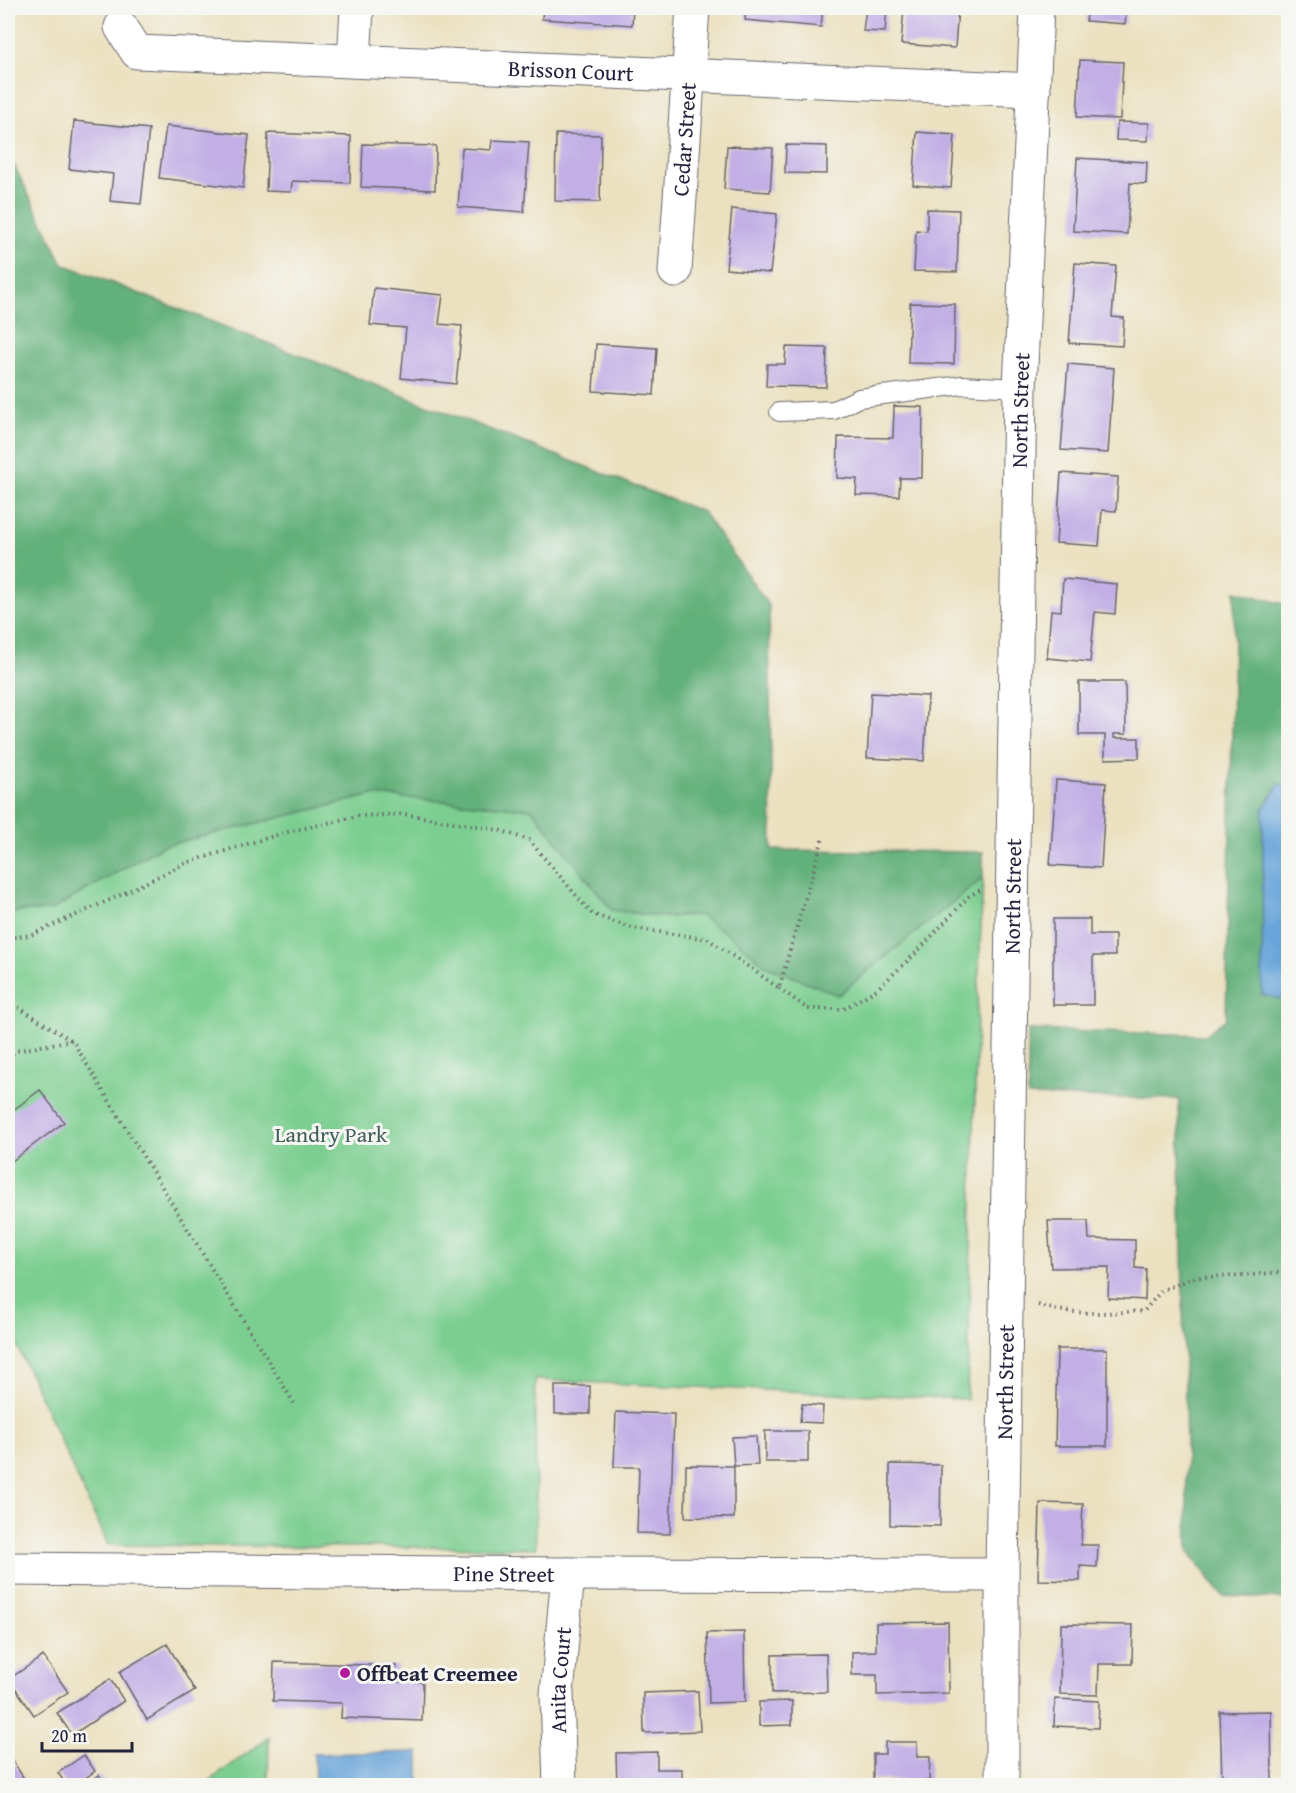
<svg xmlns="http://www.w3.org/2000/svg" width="1296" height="1793" viewBox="0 0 1296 1793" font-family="'Gentium Book Plus',serif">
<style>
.green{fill:#7bce90;stroke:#4e7866;stroke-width:1.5}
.forest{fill:#64b17a;stroke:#436a5a;stroke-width:1.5}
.water{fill:#68a4d9;stroke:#45638a;stroke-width:1.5}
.building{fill:#c1afe5}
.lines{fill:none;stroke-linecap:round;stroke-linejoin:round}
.lane-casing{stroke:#68656a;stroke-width:20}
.street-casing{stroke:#68656a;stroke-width:35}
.path{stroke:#68656a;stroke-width:4;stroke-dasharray:1.5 4.5;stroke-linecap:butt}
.lane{stroke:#fff;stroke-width:18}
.street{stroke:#fff;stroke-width:33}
.poi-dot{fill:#b5179e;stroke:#f6f6f2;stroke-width:2}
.labels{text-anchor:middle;stroke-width:6;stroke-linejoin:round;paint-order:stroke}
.street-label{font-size:22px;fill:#22223b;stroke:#f6f6f2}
.park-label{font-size:22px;fill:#415e59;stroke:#f6f6f2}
.poi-label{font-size:22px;font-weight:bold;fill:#22223b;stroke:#f6f6f2;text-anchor:start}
</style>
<rect width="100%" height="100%" fill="#f6f6f2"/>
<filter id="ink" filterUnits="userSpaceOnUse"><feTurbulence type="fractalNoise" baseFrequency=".0167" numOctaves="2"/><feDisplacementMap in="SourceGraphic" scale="12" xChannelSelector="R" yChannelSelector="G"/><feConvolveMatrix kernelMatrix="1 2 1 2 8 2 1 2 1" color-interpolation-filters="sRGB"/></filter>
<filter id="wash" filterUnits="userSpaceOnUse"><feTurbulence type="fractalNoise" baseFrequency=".008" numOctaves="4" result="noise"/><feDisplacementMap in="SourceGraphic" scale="24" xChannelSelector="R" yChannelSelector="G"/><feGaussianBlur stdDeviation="1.35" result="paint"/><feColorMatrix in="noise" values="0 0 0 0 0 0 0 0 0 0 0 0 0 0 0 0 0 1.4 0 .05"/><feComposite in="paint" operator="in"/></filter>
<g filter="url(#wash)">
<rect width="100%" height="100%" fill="#ebe1c0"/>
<g class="green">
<path d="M373,795L532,809L612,910L667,917L699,914L729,935L838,995L983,878L977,1017L967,1399L535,1380L536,1548L108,1545L8,1326V912L52,910L162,846Z"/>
<path d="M269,1738L268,1785H204L268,1738Z"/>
</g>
<g class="forest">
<path d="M8,153L63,264L703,512L769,606L772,850L983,852V878L838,995L765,965L729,935L699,915L667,917L612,910L532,809L373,795L162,846L52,910L8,912Z"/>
<path d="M1235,591L1288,605V1599L1223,1596L1188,1551L1179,1099L1028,1096V1030L1205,1035L1226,1019Z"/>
</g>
<g class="water">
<path d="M1279,784L1288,787V996L1285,999L1262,995L1263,809Z"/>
<path d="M419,1752V1785H315L314,1754Z"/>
</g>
<g id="blocks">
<g class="building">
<path d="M543,8H633L632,25L542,19Z"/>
<path d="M746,8H823L821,27L745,20Z"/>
<path d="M866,8H887L885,32L863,31Z"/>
<path d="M904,8H958L955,48L901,44Z"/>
<path d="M1088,8H1127L1125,24L1086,21Z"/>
<path d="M1080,60L1123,62L1120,119L1077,117Z"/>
<path d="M74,121L149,129L141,204L110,201L113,174L69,169Z"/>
<path d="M1117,122L1149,123L1148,141L1116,140Z"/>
<path d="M166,126L249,135L243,188L159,178Z"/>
<path d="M917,132L955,135L951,188L913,185Z"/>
<path d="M268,133L351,136L350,183L292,181L291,192L266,191Z"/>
<path d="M556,134L601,135L600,202L555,201Z"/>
<path d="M492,140L529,142L524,212L458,207L462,148L491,150Z"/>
<path d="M363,144L436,146L435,190L361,187Z"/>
<path d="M786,145L827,146V174L785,173Z"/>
<path d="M727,146L773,148L770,192L724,189Z"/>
<path d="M1077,158L1147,162L1146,184L1130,183L1127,234L1073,231Z"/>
<path d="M732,209L777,214L770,273L726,269Z"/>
<path d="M927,209L959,210L957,272L914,271L916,230L927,231Z"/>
<path d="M1075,263L1116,266L1112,317L1124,318L1122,346L1069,343Z"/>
<path d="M374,288L443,295L439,324L462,326L456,384L401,378L406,328L370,325Z"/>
<path d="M910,303L955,304L954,364L908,363Z"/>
<path d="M596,344L657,348L654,395L593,391Z"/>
<path d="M786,347L827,348L826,387L766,386L767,364H785Z"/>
<path d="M1068,364L1114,368L1108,453L1061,450Z"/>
<path d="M894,406L923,407L922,478H900L899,496L856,495L857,479L837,478L838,437L893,438Z"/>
<path d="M1061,473L1118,477L1116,511L1102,510L1099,546L1056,543Z"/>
<path d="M1063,579L1117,584L1115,614L1095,612L1090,662L1047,658L1051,610L1061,611Z"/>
<path d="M1079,682H1125L1126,734H1114V738H1139V758L1105,759V735H1079Z"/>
<path d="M871,693L928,696L924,761L867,758Z"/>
<path d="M1056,780L1106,783L1101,868L1050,865Z"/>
<path d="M1053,919H1090V935H1115V956H1093V1005H1053Z"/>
<path d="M40,1090L64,1122L8,1164V1114Z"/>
<path d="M1048,1221H1088L1089,1239L1135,1240V1268L1146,1269L1145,1300L1108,1298L1109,1267L1051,1268Z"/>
<path d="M1057,1349H1107V1446H1055Z"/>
<rect x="555" y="1386" width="35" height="28"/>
<path d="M802,1404L823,1406L822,1423L800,1422Z"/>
<path d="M616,1412L674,1414L670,1534L637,1533L639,1467H614Z"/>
<rect x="765" y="1431" width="43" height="31"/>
<path d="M756,1436L758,1465L734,1466L732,1437Z"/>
<path d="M890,1464L941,1465L940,1526L890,1525Z"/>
<path d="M686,1465L734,1466V1518L685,1517Z"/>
<path d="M1040,1503L1083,1504L1081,1545H1098L1097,1567L1080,1566V1581L1038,1580Z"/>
<path d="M948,1622L949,1693L877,1695V1675H852V1652L876,1651V1623Z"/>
<path d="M1061,1624L1133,1625L1132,1664H1099L1098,1695L1060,1694Z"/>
<path d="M744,1632L745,1702L709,1703L707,1633Z"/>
<path d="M167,1644L195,1691L147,1720L119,1672Z"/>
<path d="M826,1654L827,1692L772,1693V1655Z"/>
<path d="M43,1656L68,1692L34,1715L9,1679Z"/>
<path d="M274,1662L397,1666L396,1682H423L422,1721L341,1718L342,1703L273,1701Z"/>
<path d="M110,1679L124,1701L72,1735L57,1713Z"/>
<path d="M698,1691L700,1731L644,1733L643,1693Z"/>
<path d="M1055,1699L1099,1701L1098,1728L1054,1726Z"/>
<path d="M792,1701V1725L759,1726V1702Z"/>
<path d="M1271,1711L1272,1780L1222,1781L1220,1712Z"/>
<path d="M885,1742H917V1757H930L929,1781L873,1780V1754H885Z"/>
<path d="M657,1752V1769H682V1786H617L616,1753Z"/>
<path d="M8,1754L29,1786H8Z"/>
<path d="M84,1755L95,1771L75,1786H67L58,1773Z"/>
<path d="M99,1775L106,1786H85Z"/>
</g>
</g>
</g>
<g filter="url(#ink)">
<use href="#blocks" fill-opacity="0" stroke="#68656a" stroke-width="1.5"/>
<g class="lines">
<defs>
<path id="lane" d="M779,412L834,410L859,398L962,385L1020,388"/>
<g id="street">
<path id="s1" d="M121,27L137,52L1034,90"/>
<path d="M354,61L357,8"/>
<path id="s2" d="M675,271L693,8"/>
<path id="s3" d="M8,1569L568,1574L1002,1575"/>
<path id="s4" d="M560,1786L557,1694L568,1574"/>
<path id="s5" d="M1002,1786V1575L1020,388L1037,8"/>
</g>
</defs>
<use href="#lane" class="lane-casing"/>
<use href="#street" class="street-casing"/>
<g class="path">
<path d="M8,938L31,935L112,899L186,863L283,833L358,816L404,814L499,830L529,840L592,914L632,928L708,939L779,988L823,838"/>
<path d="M779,988L808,1009H844L877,989L915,954L969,896L982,889"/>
<path d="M8,1001L71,1040"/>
<path d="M8,1058L16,1051L72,1040L294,1403"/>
<path d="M1038,1305C1073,1316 1108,1313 1144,1311L1162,1290L1197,1277L1243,1276L1288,1271"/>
</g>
<use href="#lane" class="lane"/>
<use href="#street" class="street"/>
</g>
</g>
<circle class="poi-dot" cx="345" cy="1673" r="6"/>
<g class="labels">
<g class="street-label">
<text dy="8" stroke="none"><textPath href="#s1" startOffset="464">Brisson Court</textPath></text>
<text dy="8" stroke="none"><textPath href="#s2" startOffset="132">Cedar Street</textPath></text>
<text dy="8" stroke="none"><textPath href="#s5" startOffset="1376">North Street</textPath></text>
<text dy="8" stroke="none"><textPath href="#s5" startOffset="890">North Street</textPath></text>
<text dy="8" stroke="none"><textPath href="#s5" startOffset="404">North Street</textPath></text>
<text dy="8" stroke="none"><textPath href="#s3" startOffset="496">Pine Street</textPath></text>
<text dy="8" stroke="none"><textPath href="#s4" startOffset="106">Anita Court</textPath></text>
</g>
<g class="park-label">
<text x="331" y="1142">Landry Park</text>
</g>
<g class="poi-label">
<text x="357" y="1681">Offbeat Creemee</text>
</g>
</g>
<rect width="1296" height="1793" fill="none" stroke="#f6f6f2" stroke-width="30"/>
<path d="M42 1742v9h90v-9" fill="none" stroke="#22223b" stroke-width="3"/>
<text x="51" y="1742" font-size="18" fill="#22223b" stroke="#f6f6f2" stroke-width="4.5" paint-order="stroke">20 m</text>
</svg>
